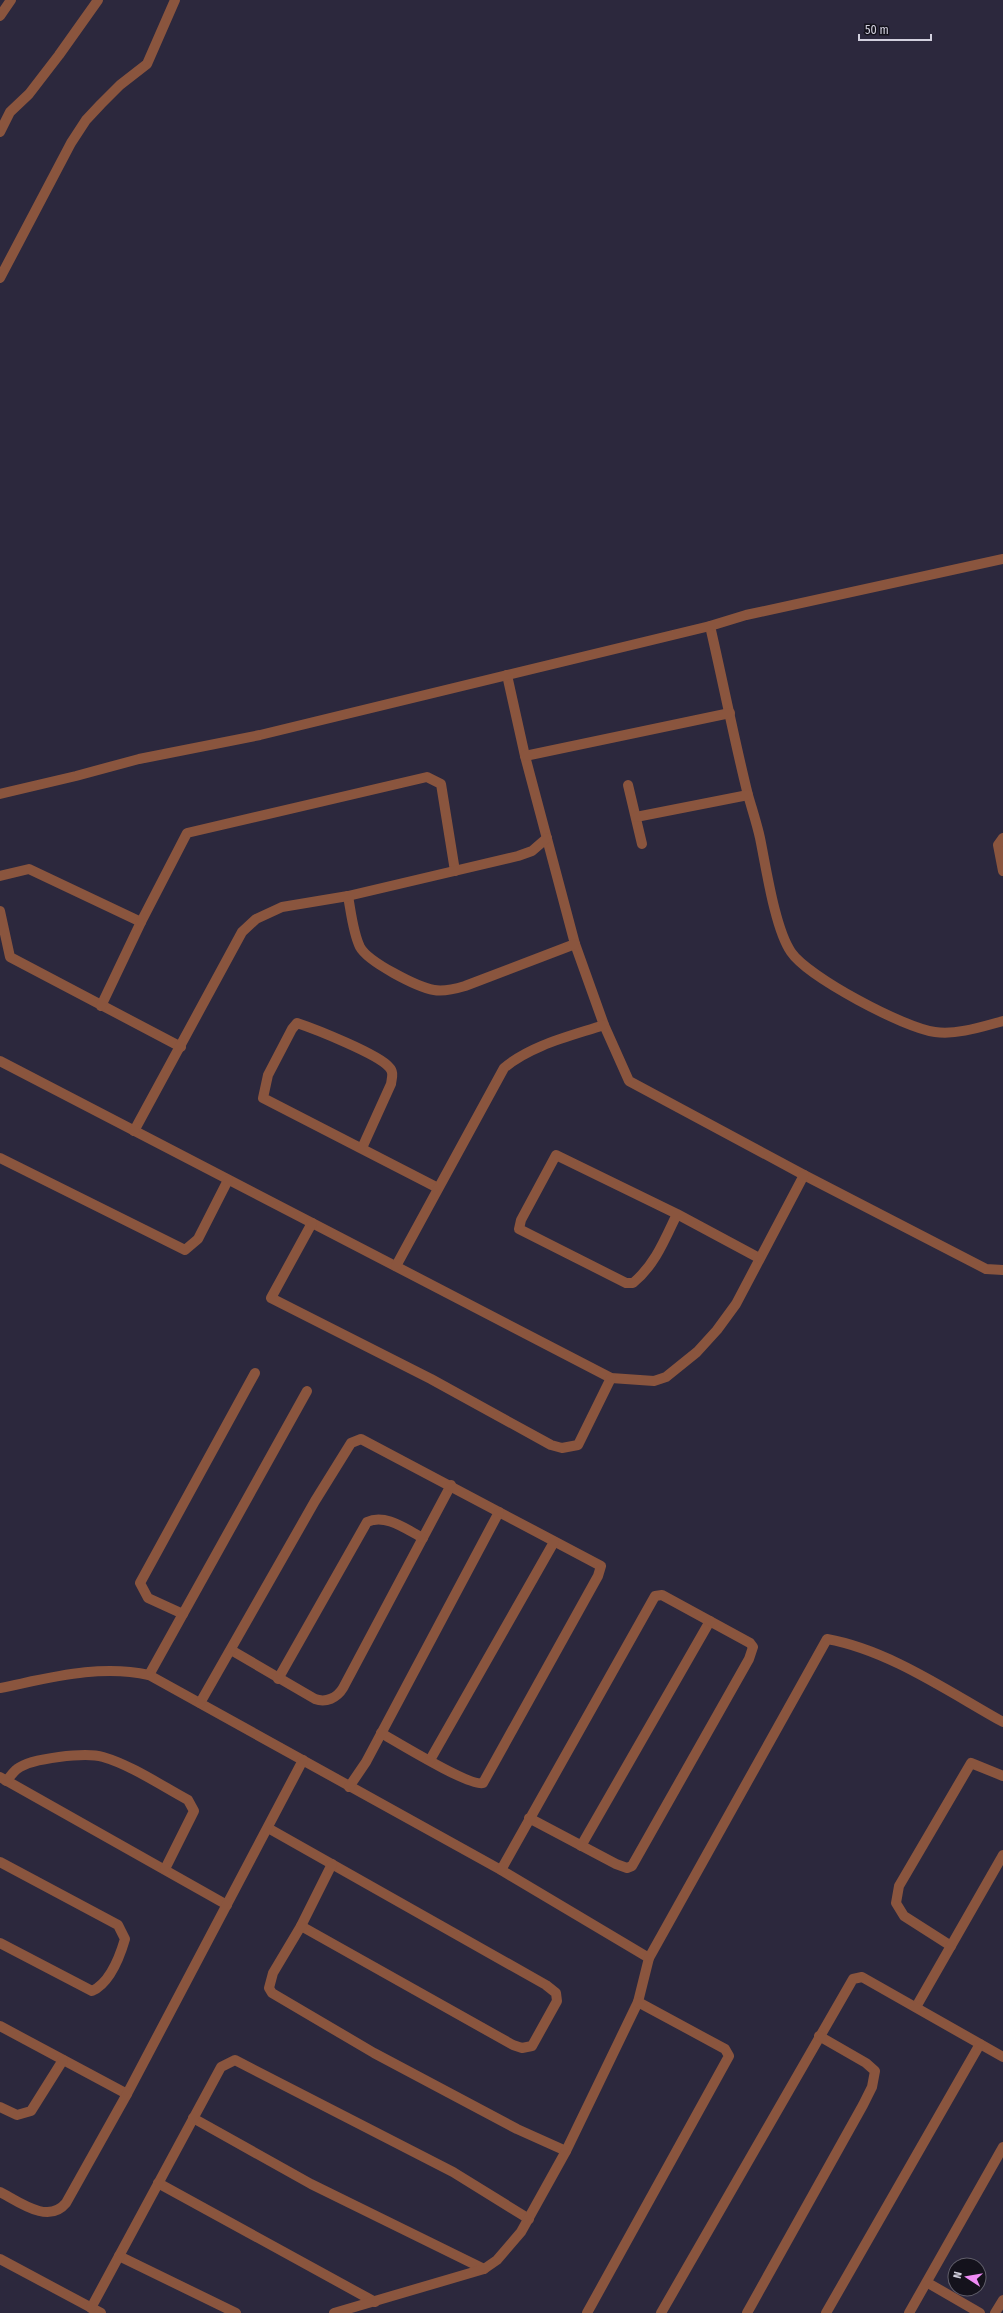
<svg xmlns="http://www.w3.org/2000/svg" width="1003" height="2313" viewBox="0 0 1003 2313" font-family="'Fira Sans Condensed',sans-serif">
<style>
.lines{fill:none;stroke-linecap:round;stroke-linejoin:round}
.minor{stroke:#8a553e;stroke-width:10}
</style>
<rect width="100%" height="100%" fill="#2c283d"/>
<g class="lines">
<g class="minor">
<path d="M0,16L11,0"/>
<path d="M0,132L10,112L29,94L59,55L98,0"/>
<path d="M0,278L71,143L86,120L101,104L120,85L147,64L175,0"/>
<path d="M710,626C723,682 734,739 748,795C752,809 757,824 760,838C766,867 775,929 791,952C808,977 904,1028 935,1032C957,1035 981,1027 1003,1021"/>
<path d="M507,675L525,756L575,944L604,1025L629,1081L804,1175L986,1269L1003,1270"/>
<path d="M525,756L730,713"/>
<path d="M628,785L642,844"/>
<path d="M0,794L76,776L139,759L260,735L710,626L746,615L1003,559"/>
<path d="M636,817L748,795"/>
<path d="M1003,838L998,845L1003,871"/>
<path d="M0,876L29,869L141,922"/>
<path d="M348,896C351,912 353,933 360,947C368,962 417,987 434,990C444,992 455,989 465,986L575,944"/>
<path d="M0,911L10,957L181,1047"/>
<path d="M101,1006L141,922L187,833L427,777L441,784L455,871"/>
<path d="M0,1061L611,1378L654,1381L666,1377L697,1352L717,1330L736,1304L804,1175"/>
<path d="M134,1131L242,932L256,919L282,907L348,896L518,856L532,851L547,838"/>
<path d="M362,1148L391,1084C392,1077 394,1072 389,1067C378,1054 315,1029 297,1023L292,1029L268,1075L263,1098L438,1188"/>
<path d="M0,1158L185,1250L198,1239L228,1180"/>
<path d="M677,1214C665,1239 655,1265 633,1283H626L519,1229L521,1220L556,1155L677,1214L759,1258"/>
<path d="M312,1223L271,1298L431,1379L551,1445L562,1448L578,1445L611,1378"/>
<path d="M396,1266L504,1068C531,1045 571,1036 604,1025"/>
<path d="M183,1614L148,1598L140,1583L255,1373"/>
<path d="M231,1650L315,1699C326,1703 337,1698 343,1688L451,1485"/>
<path d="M149,1675L307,1391"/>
<path d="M278,1679L367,1522C386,1513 407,1530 423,1538"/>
<path d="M0,1688C50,1678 99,1664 149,1675L501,1870L649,1958"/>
<path d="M200,1703L315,1501L351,1443L361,1439L601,1566L598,1576L483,1783C470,1787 397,1742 381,1733"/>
<path d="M430,1760L554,1542"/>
<path d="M0,1777L227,1905"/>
<path d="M6,1781C10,1777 13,1772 17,1769C31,1758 86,1752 103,1757C131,1765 162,1786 188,1800L194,1811L165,1869"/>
<path d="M349,1787L366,1762L499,1512"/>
<path d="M268,1828L546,1985L556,1993L557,2001L532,2046L522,2048L513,2045L301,1926"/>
<path d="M581,1846L710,1621"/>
<path d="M0,1862L118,1925L125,1939C120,1956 110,1983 92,1991L0,1943"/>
<path d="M332,1864L301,1926L273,1973L269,1988L272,1993L374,2053L517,2129L566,2151"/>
<path d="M501,1870L655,1596L662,1595L750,1643L753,1647L749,1659L632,1866L627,1868L616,1864L529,1818"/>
<path d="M951,1946L904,1916L896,1903L899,1886L971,1763L1003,1776"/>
<path d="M916,2007L1003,1855"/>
<path d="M0,2026L127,2094"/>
<path d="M0,2107L17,2115L31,2111L63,2060"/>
<path d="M193,2118L311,2184L484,2269"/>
<path d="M158,2183L375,2302"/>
<path d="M0,2192C18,2201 48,2225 66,2203L127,2094L303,1760"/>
<path d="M119,2256L236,2313"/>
<path d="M0,2259L101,2313"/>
<path d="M928,2283L980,2313"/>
<path d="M91,2308L221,2067L235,2060L453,2172L529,2219"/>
<path d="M334,2313L484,2269L497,2260L521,2232L566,2151L638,2002L649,1958L827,1639C889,1650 949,1692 1003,1722"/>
<path d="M587,2313L729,2056L725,2049L638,2002"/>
<path d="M661,2313L853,1979L862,1977L1003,2057"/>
<path d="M747,2313L863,2105L872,2087L875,2071L866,2063L819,2036"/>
<path d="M826,2313L980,2044"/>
<path d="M909,2313L1003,2147"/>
<path d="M995,2313L1003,2300"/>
</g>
</g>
<g transform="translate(967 2277) rotate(282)"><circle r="19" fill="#14121c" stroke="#605e6a"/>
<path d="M0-3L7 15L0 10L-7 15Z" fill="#f08bf6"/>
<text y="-6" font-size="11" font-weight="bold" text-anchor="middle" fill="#d2d0de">N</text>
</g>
<path d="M859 34v6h72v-6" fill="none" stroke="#d2d0de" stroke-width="2"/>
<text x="865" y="34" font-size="12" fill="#d2d0de" stroke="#14121c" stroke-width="3" paint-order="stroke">50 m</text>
</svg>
